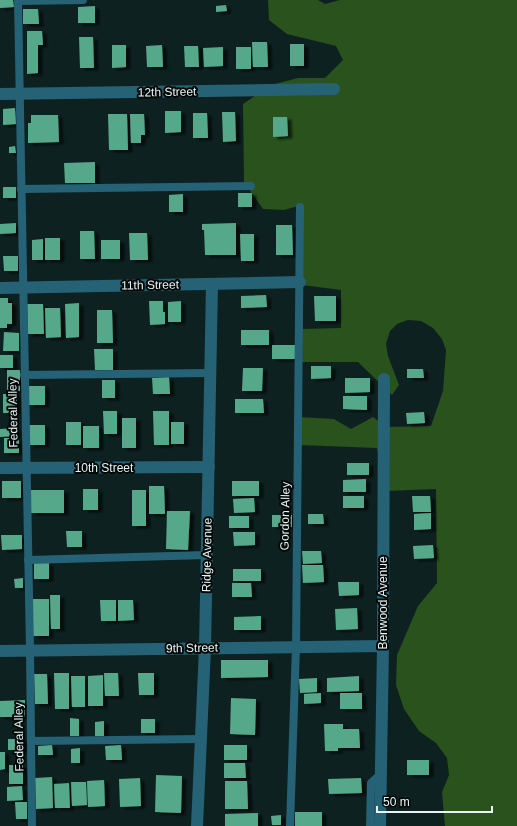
<svg xmlns="http://www.w3.org/2000/svg" width="517" height="826" viewBox="0 0 517 826" font-family="Arial,sans-serif">
<style>
.forest{fill:#29521c}
.building{fill:#55a889;filter:url(#shadow)}
.lines{fill:none;stroke-linecap:round;stroke-linejoin:round}
.lane{stroke:#256276;stroke-width:8}
.street{stroke:#256276;stroke-width:12}
.labels{text-anchor:middle;stroke-width:4;stroke-linejoin:round;paint-order:stroke}
.street-label{font-size:12px;fill:#e8f4f3;stroke:#030909}
</style>
<defs>
<filter id="shadow"><feDropShadow dx="4.5" dy="2.5" stdDeviation="1" flood-color="#0009"/></filter>
</defs>
<rect width="100%" height="100%" fill="#0e2121"/>
<path class="forest" d="M268,0H318L325,4L340,0H517V826H445L442,792L449,775L447,758L436,743L419,731L404,709L396,685L397,655L418,606L437,583L436,489L386,491L377,448L299,445L300,417L334,419L351,429L373,417L386,427L431,426L443,391L446,350L442,339L433,328L421,321L408,320L397,324L390,331L386,344L388,356L399,385L392,395L358,362H300L301,329L341,328V290L302,285V205L284,210L263,209L244,182L243,104L271,85L298,78H325L343,60L336,46L287,34L269,20Z"/>
<g class="building">
<path d="M0,0H13L14,7L0,8Z"/>
<path d="M226,5L227,11L216,12V6Z"/>
<path d="M95,6V23H78V7Z"/>
<path d="M23,9H38L39,24H23Z"/>
<path d="M27,31H42L43,45H38V73L27,74Z"/>
<path d="M79,37H93L94,68H80Z"/>
<path d="M252,42H267L268,67H253Z"/>
<rect x="290" y="44" width="14" height="22"/>
<path d="M112,45H126V67L112,68Z"/>
<path d="M162,45L163,67H147L146,46Z"/>
<path d="M184,46H198L199,67H185Z"/>
<path d="M223,47V66L204,67L203,48Z"/>
<rect x="236" y="47" width="15" height="22"/>
<path d="M15,108L16,124L3,125V109Z"/>
<path d="M165,111H181V132L165,133Z"/>
<path d="M222,112H235L236,141L223,142Z"/>
<path d="M193,113H207L208,138H193Z"/>
<path d="M108,114H127L128,150H109Z"/>
<path d="M130,114H144L145,135H141V143H131Z"/>
<path d="M31,115H58L59,142L28,143V123H31Z"/>
<path d="M273,117H287L288,136L273,137Z"/>
<path d="M15,146L16,153H9V147Z"/>
<path d="M95,162V183H65L64,163Z"/>
<rect x="3" y="187" width="13" height="11"/>
<rect x="238" y="193" width="14" height="14"/>
<path d="M183,194V212H169V195Z"/>
<path d="M16,223V233L0,234V224Z"/>
<path d="M236,223V255H205L204,230H202V224Z"/>
<path d="M276,225H292L293,255H276Z"/>
<path d="M80,231H94L95,259H80Z"/>
<path d="M129,233H147L148,260H130Z"/>
<path d="M240,234H254V261H241Z"/>
<rect x="45" y="238" width="15" height="22"/>
<path d="M43,239V260H32V240Z"/>
<rect x="101" y="240" width="19" height="19"/>
<path d="M3,256H18V271H4Z"/>
<path d="M266,295L267,307L241,308V296Z"/>
<path d="M314,296H336V321H315Z"/>
<path d="M0,298H8V303H12V324H7V328H0Z"/>
<path d="M149,301H163V312H165V324L150,325Z"/>
<path d="M181,301V322H168V302Z"/>
<path d="M79,303V337L66,338L65,304Z"/>
<path d="M27,304H43L44,334H28Z"/>
<path d="M45,308H60L61,337L46,338Z"/>
<path d="M97,310H112L113,343H97Z"/>
<rect x="241" y="330" width="28" height="15"/>
<path d="M4,332L19,333V351H3Z"/>
<path d="M272,345H297L296,359H272Z"/>
<path d="M94,349H113V370H95Z"/>
<rect x="0" y="355" width="13" height="13"/>
<path d="M311,366H331V378L311,379Z"/>
<path d="M243,368H263L262,391H242Z"/>
<path d="M407,369H423L424,378H407Z"/>
<rect x="7" y="370" width="13" height="21"/>
<path d="M169,377L170,394H153L152,378Z"/>
<path d="M345,378H370V392L345,393Z"/>
<rect x="102" y="380" width="13" height="18"/>
<rect x="29" y="386" width="16" height="19"/>
<rect x="3" y="394" width="14" height="19"/>
<path d="M343,396H367V410L343,409Z"/>
<path d="M235,399H263L264,413H235Z"/>
<path d="M103,411H117V434H104Z"/>
<path d="M153,411H169V445H154Z"/>
<path d="M424,412L425,423L407,424L406,413Z"/>
<rect x="122" y="418" width="14" height="30"/>
<rect x="66" y="422" width="15" height="23"/>
<rect x="171" y="422" width="13" height="22"/>
<rect x="29" y="425" width="16" height="20"/>
<rect x="83" y="426" width="16" height="22"/>
<path d="M16,428V436L0,437V429Z"/>
<rect x="4" y="438" width="15" height="15"/>
<rect x="347" y="463" width="22" height="12"/>
<path d="M366,479V492H343V480Z"/>
<rect x="2" y="481" width="19" height="17"/>
<rect x="232" y="481" width="27" height="15"/>
<path d="M149,486H164L165,514H149Z"/>
<rect x="83" y="489" width="15" height="21"/>
<rect x="31" y="490" width="33" height="23"/>
<rect x="132" y="490" width="14" height="36"/>
<rect x="343" y="496" width="21" height="12"/>
<path d="M412,496H430L431,512H413Z"/>
<path d="M254,498L255,512L234,513L233,499Z"/>
<path d="M167,511H190L188,550L166,549Z"/>
<path d="M431,513V529L414,530V514Z"/>
<path d="M308,514H323L324,524H308Z"/>
<rect x="272" y="515" width="20" height="12"/>
<rect x="229" y="516" width="20" height="12"/>
<path d="M66,531H82V547H67Z"/>
<path d="M233,532H255V545L234,546Z"/>
<path d="M1,535H22V549L2,550Z"/>
<path d="M433,545L434,558L414,559L413,546Z"/>
<path d="M302,551H321L322,563L303,564Z"/>
<rect x="34" y="563" width="15" height="16"/>
<path d="M302,565H323L324,582L303,583Z"/>
<rect x="233" y="569" width="28" height="12"/>
<path d="M23,578V588H15L14,579Z"/>
<path d="M338,582H359V595L339,596Z"/>
<path d="M232,583H251L252,597H232Z"/>
<path d="M50,595H60V629H51Z"/>
<rect x="33" y="599" width="16" height="37"/>
<path d="M100,600H116V621H101Z"/>
<path d="M118,600H133L134,620L118,621Z"/>
<path d="M357,608L358,629L336,630L335,609Z"/>
<path d="M261,616V630H234V617Z"/>
<path d="M221,660H268V677L221,678Z"/>
<path d="M54,673H69V709H55Z"/>
<path d="M104,673H118L119,696H105Z"/>
<path d="M138,673H154V695H139Z"/>
<path d="M34,674H47L48,704H35Z"/>
<path d="M103,675V706H88V676Z"/>
<path d="M71,676H85V707H72Z"/>
<path d="M359,676V691L327,692V678Z"/>
<path d="M317,678V692L300,693L299,679Z"/>
<path d="M321,693V703L304,704V694Z"/>
<rect x="340" y="693" width="22" height="16"/>
<path d="M231,698L256,699L255,735L230,734Z"/>
<path d="M25,700V717H0V701Z"/>
<path d="M70,718L79,719V736H70Z"/>
<rect x="141" y="719" width="14" height="14"/>
<path d="M104,721V736H95V722Z"/>
<path d="M324,724H343V729H359L360,748H338V751H325Z"/>
<rect x="8" y="739" width="15" height="11"/>
<path d="M52,745L53,755H38V746Z"/>
<path d="M121,745L122,760H106L105,746Z"/>
<rect x="224" y="745" width="23" height="15"/>
<path d="M80,748V763H71V749Z"/>
<path d="M0,752H5V769L0,770Z"/>
<rect x="407" y="760" width="22" height="15"/>
<path d="M224,763H245L246,778H224Z"/>
<rect x="9" y="765" width="14" height="19"/>
<path d="M156,775L182,776L181,813L155,812Z"/>
<path d="M52,777L53,808L36,809L35,778Z"/>
<path d="M140,778L141,806L120,807L119,779Z"/>
<path d="M361,778L362,793L329,794L328,779Z"/>
<path d="M104,780L105,806L88,807L87,781Z"/>
<path d="M225,781H247L248,809H225Z"/>
<path d="M71,782H86L87,805L72,806Z"/>
<path d="M69,783L70,808H55L54,784Z"/>
<path d="M22,786L23,800L7,801V787Z"/>
<path d="M15,802H27V819H16Z"/>
<rect x="295" y="812" width="27" height="14"/>
<path d="M258,813V826H225V814Z"/>
<path d="M281,815V825H272L271,816Z"/>
</g>
<g class="lines">
<g class="lane">
<path d="M18,0L30,650L32,826"/>
<path d="M18,1L83,0"/>
<path d="M21,189L251,186"/>
<path d="M24,375L211,373"/>
<path d="M28,560L207,555"/>
<path d="M31,741L201,739"/>
<path d="M290,826L296,647L300,207"/>
<path d="M370,826L371,783L381,774"/>
</g>
<g class="street">
<path d="M0,94L334,89"/>
<path d="M0,288L300,282"/>
<path d="M0,468L209,467"/>
<path d="M0,651L383,646"/>
<path d="M197,826L205,648L212,284"/>
<path d="M380,826L383,646L384,379"/>
</g>
</g>
<g class="labels">
<g class="street-label">
<text transform="translate(167 92) rotate(-1)" y="4">12th Street</text>
<text transform="translate(150 285) rotate(-1)" y="4">11th Street</text>
<text transform="translate(13 413) rotate(-91)" y="4">Federal Alley</text>
<text x="104" y="472">10th Street</text>
<text transform="translate(285 516) rotate(-89)" y="4">Gordon Alley</text>
<text transform="translate(207 555) rotate(-89)" y="4">Ridge Avenue</text>
<text transform="translate(383 603) rotate(-90)" y="4">Benwood Avenue</text>
<text transform="translate(192 648) rotate(-1)" y="4">9th Street</text>
<text transform="translate(19 737) rotate(-91)" y="4">Federal Alley</text>
</g>
</g>
<path d="M377 806v6h115v-6" fill="none" stroke="#e8f4f3" stroke-width="2"/>
<text x="383" y="806" font-size="12" fill="#e8f4f3" stroke="#030909" stroke-width="3" paint-order="stroke">50 m</text>
</svg>
